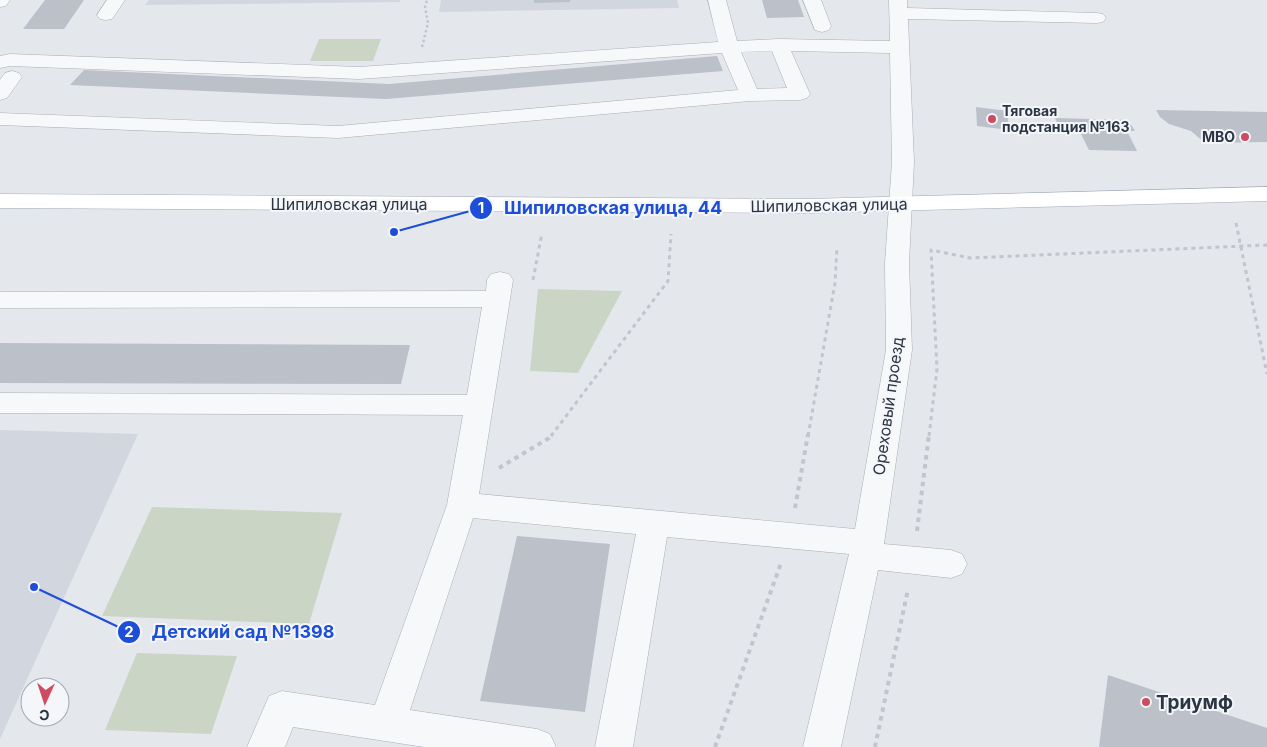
<svg xmlns="http://www.w3.org/2000/svg" width="1267" height="747" viewBox="0 0 1267 747" font-family="Inter,sans-serif">
<style>
.built{fill:#d2d6de}
.green{fill:#cad5c5}
.building{fill:#bbc0c9}
.lines{fill:none;stroke-linecap:round;stroke-linejoin:round}
.minor-casing{stroke:#a9aeb6;stroke-width:1}
.major-casing{stroke:#a3acb7;stroke-width:1}
.path-far2{stroke:#c2c5cb;stroke-width:2.5;stroke-dasharray:2.5 2.5;stroke-linecap:butt}
.path-far1{stroke:#c2c5cb;stroke-width:3;stroke-dasharray:4 4;stroke-linecap:butt}
.path{stroke:#c2c5cb;stroke-width:4;stroke-dasharray:4.5 4.5;stroke-linecap:butt}
.minor{fill:#f7f8fa;fill-rule:evenodd}
.major{fill:#fff;fill-rule:evenodd}
.poi-dot{fill:#cd4c62;stroke:#f4f6f9;stroke-width:2}
.labels{text-anchor:middle;stroke-width:4;stroke-linejoin:round;paint-order:stroke}
.far-poi-label{font-size:14px;font-weight:bold;fill:#2c3544;stroke:#f4f6f9;text-anchor:start}
.street-label{font-size:16px;fill:#2c3544;stroke:#f4f6f9}
.near-poi-label{font-size:19px;font-weight:bold;fill:#2c3544;stroke:#f4f6f9;text-anchor:start}
.leader{fill:none;stroke:#1d4ed8;stroke-width:2}
.callout-dot{fill:#1d4ed8;stroke:#f4f6f9;stroke-width:2}
.mark-label{font-size:15px;text-anchor:middle;font-weight:bold;fill:#fff}
.callout-label{font-size:18px;text-anchor:middle;font-weight:bold;fill:#1d4ed8;stroke:#f4f6f9;stroke-width:4;stroke-linejoin:round;paint-order:stroke}
</style>
<rect width="100%" height="100%" fill="#e4e7ec"/>
<g class="built">
<path d="M149,0H400V2L145,5Z"/>
<path d="M441,0H677L679,8L439,12Z"/>
<path d="M0,430L138,434L0,739Z"/>
</g>
<g class="green">
<path d="M319,39H381L373,61H310Z"/>
<path d="M538,289L622,291L578,373L530,371Z"/>
<path d="M152,507L342,513L309,624L102,616Z"/>
<path d="M137,653L237,656L211,734L105,730Z"/>
</g>
<g class="building">
<path d="M45,0H84L64,29H23Z"/>
<path d="M534,0H570V2L534,3Z"/>
<path d="M762,0H798L804,17L767,18Z"/>
<path d="M717,56L723,71L386,99L70,85L84,70L389,84Z"/>
<path d="M976,107L1007,111L1009,130L977,126Z"/>
<path d="M1156,110L1267,112V142L1205,143L1191,131L1169,124L1160,117Z"/>
<path d="M1055,118L1128,120L1135,131H1127L1137,151L1089,150L1079,130L1060,129Z"/>
<path d="M0,343L410,345L401,384L0,383Z"/>
<path d="M517,536L610,544L585,712L480,701Z"/>
<path d="M1108,675L1267,728V747H1099Z"/>
</g>
<g class="lines">
<defs>
<g id="minor">
<path d="M0,0H10L6,6L0,7Z"/>
<path d="M107,0H125L112,19L106,20L100,19L97,15Z"/>
<path d="M708,0H726L737,41L779,39L890,41L889,0H907V8L1097,13L1103,14L1106,18L1103,22L1097,23L908,19L914,162L909,263L912,350L884,544L951,550L962,554L967,564L962,574L951,578L878,570L841,747H803L849,554L667,537L633,747H595L636,534L473,518L410,710L537,729L550,734L556,747H424L293,727L285,747H247L269,696L282,691L375,705L447,505L463,415L0,413V393L467,395L482,307L0,308V292L486,291L487,280L491,274L500,272L509,274L513,280L479,494L855,529L886,350L885,263L892,162L890,53L791,51L810,94L807,98L800,100L750,101L338,138L0,125V113L338,126L738,90L722,53L359,79L10,66L0,68V56L10,54L359,67L718,42ZM772,51L787,88L757,89L741,52Z"/>
<path d="M803,0H821L831,26L829,30L822,32L815,30Z"/>
<path d="M12,71L19,73L22,77L7,98L0,100V80L5,73Z"/>
</g>
<path id="major" d="M1267,187V201L808,213L0,208V194L808,199Z"/>
</defs>
<use href="#minor" class="minor-casing"/>
<use href="#major" class="major-casing"/>
<path class="path-far2" d="M422,47L428,23L425,7L427,0"/>
<g class="path-far1">
<path d="M1236,223L1267,374"/>
<path d="M533,280L542,233"/>
<path d="M551,436L668,281L671,234"/>
<path d="M808,436L835,283L837,247"/>
<path d="M929,436L937,369L931,250L970,258L1267,245"/>
</g>
<g class="path">
<path d="M499,468L549,438L552,434"/>
<path d="M795,508L808,434"/>
<path d="M917,531L929,434"/>
<path d="M715,747L781,563"/>
<path d="M875,747L908,589"/>
</g>
<use href="#minor" class="minor"/>
<use href="#major" class="major"/>
</g>
<g class="poi-dot">
<circle cx="992" cy="119" r="5"/>
<circle cx="1245" cy="137" r="5"/>
<circle cx="1146" cy="702" r="5"/>
</g>
<g class="labels">
<g class="far-poi-label">
<text x="1002" y="116">Тяговая<tspan x="1002" dy="16">подстанция №163</tspan></text>
<text x="1235" y="142" text-anchor="end">МВО</text>
</g>
<g class="street-label">
<text x="349" y="210">Шипиловская улица</text>
<text transform="translate(829 205) rotate(-1)" y="6">Шипиловская улица</text>
<text transform="translate(888 406) rotate(-82)" y="6">Ореховый проезд</text>
</g>
<g class="near-poi-label">
<text x="1156" y="709">Триумф</text>
</g>
</g>
<path class="leader" d="M394 232L481 208M34 587L129 632"/>
<g class="callout-dot">
<circle cx="394" cy="232" r="5"/>
<circle cx="34" cy="587" r="5"/>
<circle cx="481" cy="208" r="12"/>
<circle cx="129" cy="632" r="12"/>
</g>
<g class="mark-label">
<text x="481" y="213">1</text>
<text x="129" y="637">2</text>
</g>
<g class="callout-label">
<text x="613" y="214">Шипиловская улица, 44</text>
<text x="243" y="638">Детский сад №1398</text>
</g>
<g transform="translate(45 702) rotate(183)"><circle r="24" fill="#f4f6f9" stroke="#a4a9b1"/>
<path d="M0-4L9 19L0 12L-9 19Z" fill="#cd4c62"/>
<text y="-8" font-size="14" font-weight="bold" text-anchor="middle" fill="#2c3544">С</text>
</g>
</svg>
